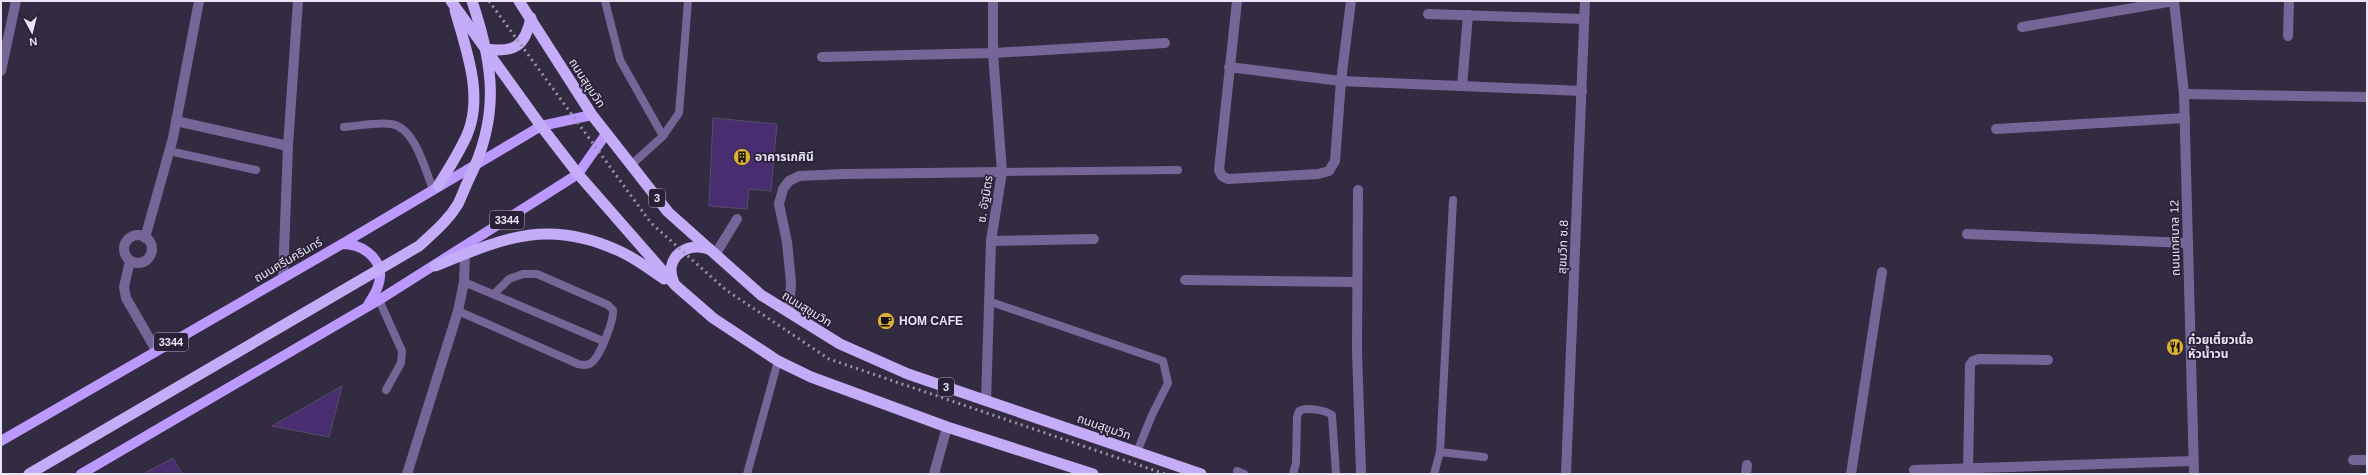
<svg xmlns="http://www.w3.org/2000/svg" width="2368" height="475" viewBox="0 0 2368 475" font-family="Helvetica,'Noto Sans Thai',sans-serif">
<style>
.building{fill:#482e71;stroke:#554e66}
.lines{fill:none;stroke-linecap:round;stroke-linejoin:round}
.service{stroke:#766697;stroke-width:8}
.minor{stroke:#766697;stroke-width:10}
.tertiary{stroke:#766697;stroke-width:10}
.primary{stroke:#bc99ff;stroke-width:10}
.trunk{stroke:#c5acf8;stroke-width:11}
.rail{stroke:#9893a5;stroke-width:3;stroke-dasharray:2 4;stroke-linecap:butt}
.trunk-bridge{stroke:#c5acf8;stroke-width:11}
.labels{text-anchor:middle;stroke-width:3.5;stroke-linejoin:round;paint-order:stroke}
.shield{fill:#282137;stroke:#afaabb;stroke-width:1}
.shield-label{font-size:11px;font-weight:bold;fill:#e9e5f4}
.street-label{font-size:12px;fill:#e9e5f4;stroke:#282137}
.poi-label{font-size:12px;font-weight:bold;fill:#e9e5f4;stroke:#282137;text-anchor:start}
</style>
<rect width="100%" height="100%" fill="#322b41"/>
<g class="building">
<path d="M713,118L777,124L771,191L749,189L747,209L709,206Z"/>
<path d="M342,386L329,437L272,426Z"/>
<path d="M173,458L182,474H143Z"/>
</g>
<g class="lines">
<g class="service">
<path d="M605,1L620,60L663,136"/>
<path d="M344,127C359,126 377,122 391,124C415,127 425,170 433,189"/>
<path d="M169,151L256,170"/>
<path d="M630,166L663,136L679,113L688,1"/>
<path d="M1002,172L1178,170"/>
<path d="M464,282L603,341"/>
<path d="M379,300L402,351L401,363L386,390"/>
<path d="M991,302L1163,361L1168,383L1152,415L1137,452"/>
<path d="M458,311L578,364C583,365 587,366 591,363C600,357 614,320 613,310L608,305L537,274H523L509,279L494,294"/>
<path d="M1440,452L1484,457"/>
<path d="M1237,471L1244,474"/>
<path d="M747,474L778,361"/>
<path d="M1293,474L1296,463L1297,417L1299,411C1307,407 1325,410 1332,415L1336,474"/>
<path d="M1434,474L1440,452L1453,200"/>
</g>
<g class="minor">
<path d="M1237,1L1219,170L1222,176L1228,179L1318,174L1329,171L1335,161L1341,81L1351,1"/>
<path d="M1428,14L1584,19"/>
<path d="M2022,27L2174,1"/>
<path d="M2288,36L2289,1"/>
<path d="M822,57L993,53L1165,43"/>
<path d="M1229,67L1341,81L1582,91"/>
<path d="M1,71L16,1"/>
<path d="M1462,86L1468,15"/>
<path d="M2184,94L2367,97"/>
<path d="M176,121L288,146"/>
<path d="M1996,129L2185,118"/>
<path d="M1358,190L1357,350L1361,474"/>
<path d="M1967,234L2188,243"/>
<circle cx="138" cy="249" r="14"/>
<path d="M145,238L173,138L199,1"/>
<path d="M991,241L1094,239"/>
<path d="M715,255L737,219"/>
<path d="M130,261L124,287L126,298L156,350"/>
<path d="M283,278L288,146L298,1"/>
<path d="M1185,280L1356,282"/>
<path d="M789,313L791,282L787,242L779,204L783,189L789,181L799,176L845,174L1002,172"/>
<path d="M986,401L991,241L1002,172L993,53V1"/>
<path d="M2353,460H2367"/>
<path d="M1968,469L1970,365L1973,361L1979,359L2048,360"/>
<path d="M1914,470L2193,461"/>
<path d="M407,474L458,311L464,282L465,254"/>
<path d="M934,474L947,427"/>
<path d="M1566,474L1585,1"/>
<path d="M1746,474L1747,465"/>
<path d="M1851,474L1882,272"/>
</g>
<path class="tertiary" d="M2174,1L2184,94L2194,474"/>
<g class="primary">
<path d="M342,244C364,244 387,261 378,286C376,293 371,299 368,305"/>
<path d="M1,441L342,244L541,126L592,115"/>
<path d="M81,474L379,300L578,174L606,134"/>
</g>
<g class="trunk">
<path d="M451,1L541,126L578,174L675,285L713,318L778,361L811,377L947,427L1093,474"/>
<path d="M519,1L592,115L668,212L761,295L840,344L908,374L1201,474"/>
<path d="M486,49C515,53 525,46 531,18"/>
<path d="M438,186C448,170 459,153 467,135C484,95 466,50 455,10"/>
<path d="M435,266C502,239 546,218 617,250C634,257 649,269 664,279"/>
<path d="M674,283C663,258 686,241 709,249"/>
</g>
<path class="rail" d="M489,1L651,223L726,290L829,359L1165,474"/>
<path class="trunk-bridge" d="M29,474L419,246C433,233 448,221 458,204C462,196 465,187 469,179C500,116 494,66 472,1"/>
</g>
<defs>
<symbol id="building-disc" viewBox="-11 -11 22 22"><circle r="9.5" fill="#ddb133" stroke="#282137"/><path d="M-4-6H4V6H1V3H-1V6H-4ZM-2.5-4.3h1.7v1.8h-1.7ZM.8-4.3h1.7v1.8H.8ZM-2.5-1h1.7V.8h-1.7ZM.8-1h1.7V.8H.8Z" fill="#111"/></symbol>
<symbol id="cafe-disc" viewBox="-11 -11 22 22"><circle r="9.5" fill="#ddb133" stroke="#282137"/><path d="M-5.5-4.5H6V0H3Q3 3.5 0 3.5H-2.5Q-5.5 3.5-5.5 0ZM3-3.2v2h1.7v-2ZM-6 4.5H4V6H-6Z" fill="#111"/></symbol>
<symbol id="restaurant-disc" viewBox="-11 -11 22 22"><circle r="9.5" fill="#ddb133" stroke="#282137"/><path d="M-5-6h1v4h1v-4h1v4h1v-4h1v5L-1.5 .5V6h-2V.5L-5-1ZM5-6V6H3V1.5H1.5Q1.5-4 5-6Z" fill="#111"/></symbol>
</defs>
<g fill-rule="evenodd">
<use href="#building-disc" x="732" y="147" width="20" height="20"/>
<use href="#cafe-disc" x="876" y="311" width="20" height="20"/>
<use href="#restaurant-disc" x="2165" y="337" width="20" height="20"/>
</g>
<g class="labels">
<g class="shield">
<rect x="649" y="189" width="16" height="18" rx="3"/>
<rect x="490" y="211" width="34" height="18" rx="3"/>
<rect x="154" y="333" width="34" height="18" rx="3"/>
<rect x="938" y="378" width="16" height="18" rx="3"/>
</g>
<g class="shield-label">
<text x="657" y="202">3</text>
<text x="507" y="224">3344</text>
<text x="171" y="346">3344</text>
<text x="946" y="391">3</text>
</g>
<g class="street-label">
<text transform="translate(587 83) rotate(57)" y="4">ถนนสุขุมวิท</text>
<text transform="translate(985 199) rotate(-81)" y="4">ซ. อัฐมิตร</text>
<text transform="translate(2175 238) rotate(-91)" y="4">ถนนเทศบาล 12</text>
<text transform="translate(1563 247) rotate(-88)" y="4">สุขมวิท ซ.8</text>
<text transform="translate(288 260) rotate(-30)" y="4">ถนนศรีนครินทร์</text>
<text transform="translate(807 309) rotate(32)" y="4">ถนนสุขุมวิท</text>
<text transform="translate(1104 427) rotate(19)" y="4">ถนนสุขุมวิท</text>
</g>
<g class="poi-label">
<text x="755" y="161">อาคารเกศินี</text>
<text x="899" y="325">HOM CAFE</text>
<text x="2188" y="344">ก๋วยเตี๋ยวเนื้อ<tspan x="2188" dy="14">หัวน้ำวน</tspan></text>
</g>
</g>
<rect width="2368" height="475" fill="none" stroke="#e9e5f4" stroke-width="4"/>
<g transform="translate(32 32) rotate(173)" stroke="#282137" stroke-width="3" paint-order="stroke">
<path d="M0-3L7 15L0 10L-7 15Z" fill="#e9e5f4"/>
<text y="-6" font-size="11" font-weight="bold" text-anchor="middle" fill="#e9e5f4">N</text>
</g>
</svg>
